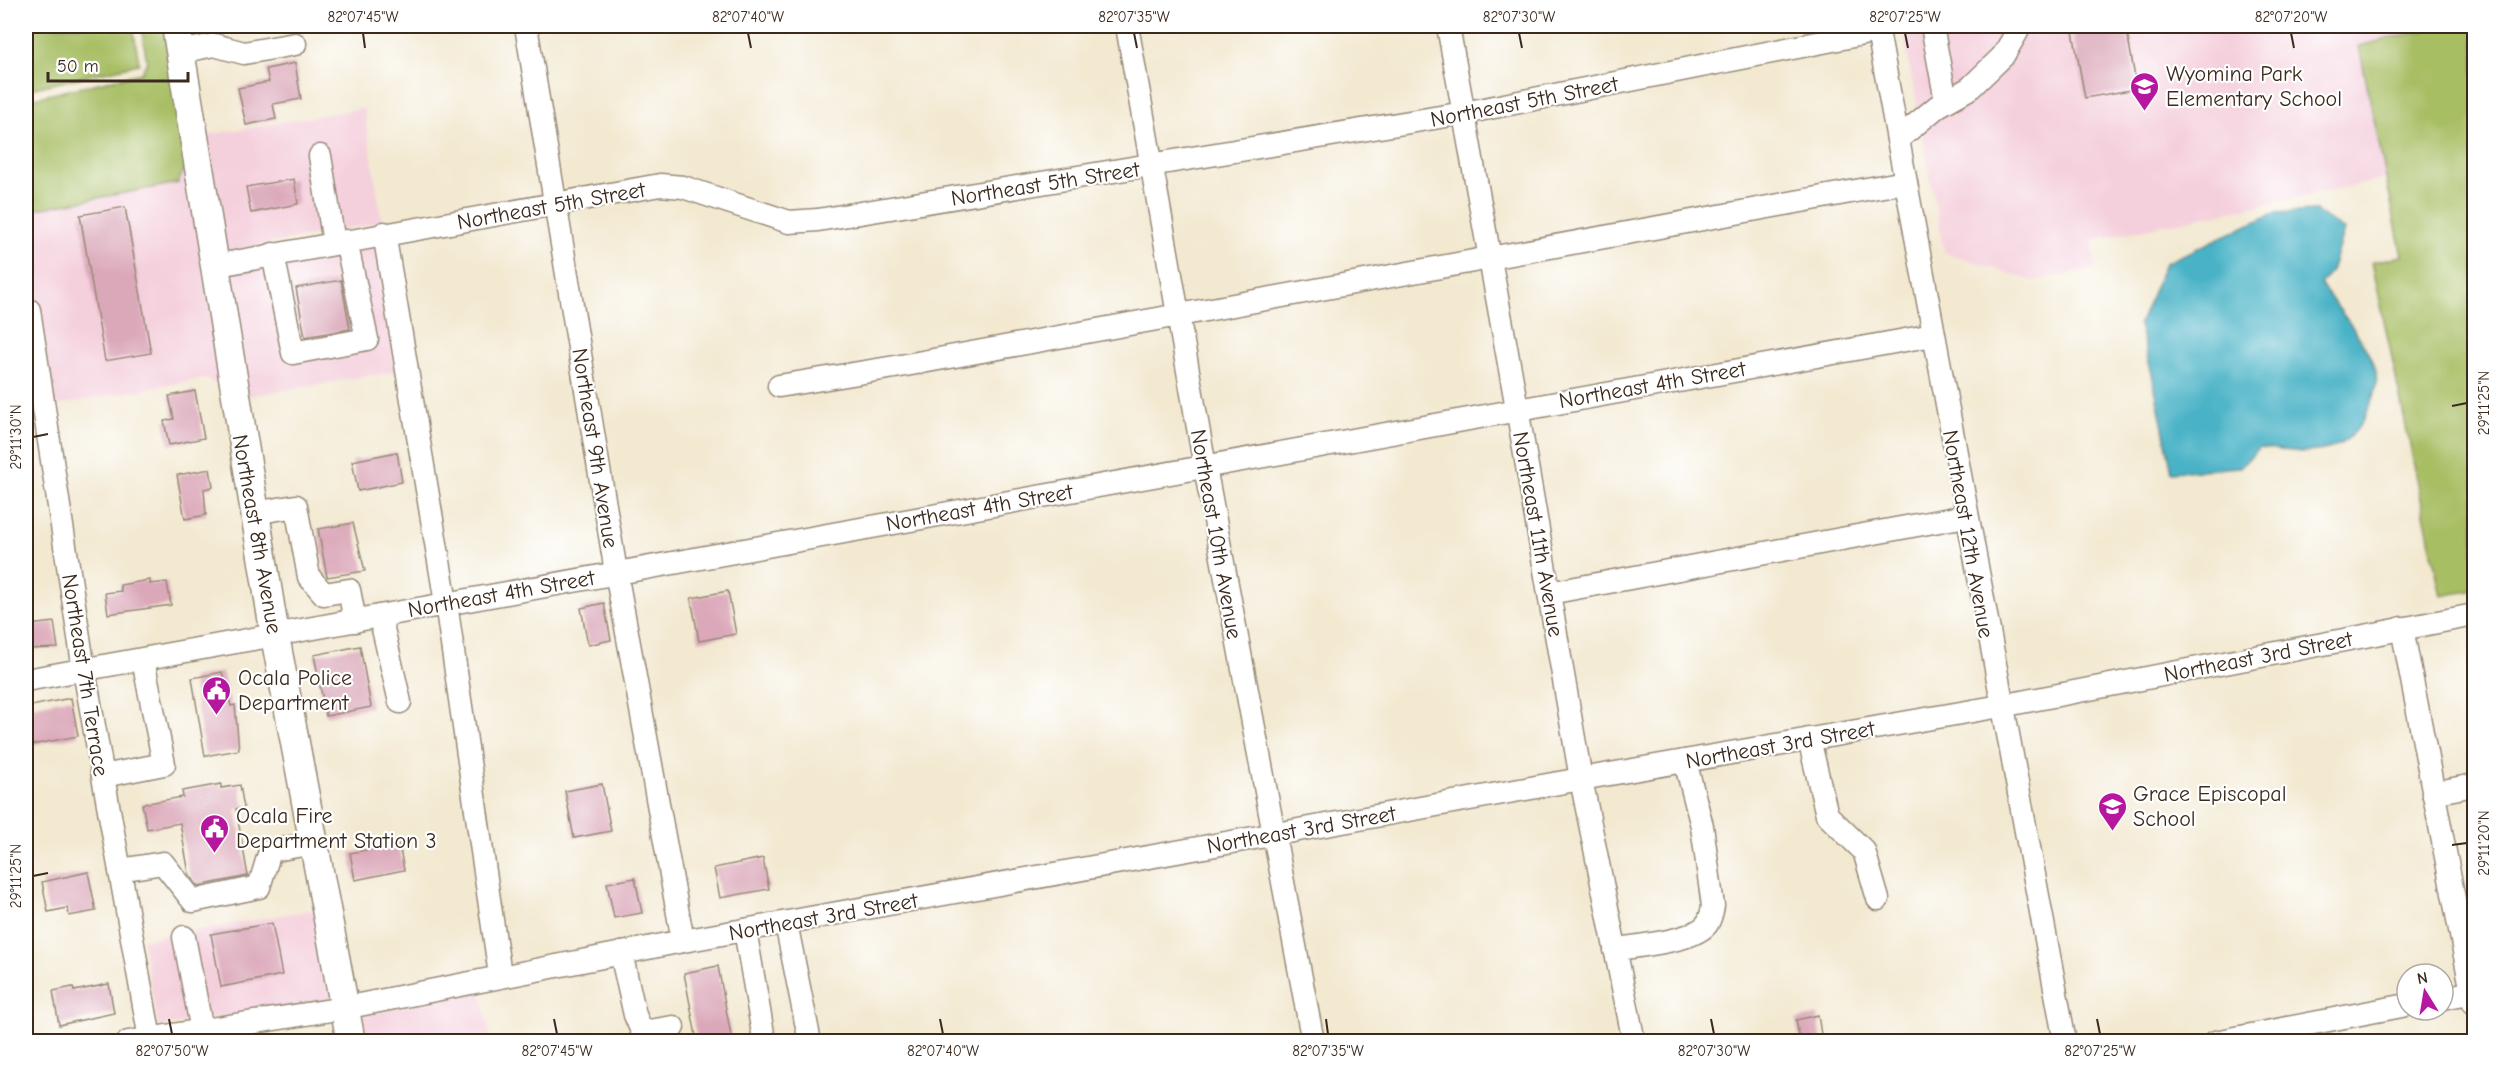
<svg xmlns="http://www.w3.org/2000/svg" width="2500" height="1067" viewBox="0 0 2500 1067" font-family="'Comic Neue',sans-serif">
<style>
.built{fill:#f4cfdc}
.green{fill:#a7be63;stroke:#717440;stroke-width:1.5}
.water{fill:#48b2c6;stroke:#426e72;stroke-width:1.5}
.building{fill:#dba8b9}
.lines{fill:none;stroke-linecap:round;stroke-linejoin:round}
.minor-casing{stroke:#978a78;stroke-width:25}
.major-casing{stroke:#978a78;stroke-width:31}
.minor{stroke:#fff;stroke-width:22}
.major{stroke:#fff;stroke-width:28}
.ticks{fill:none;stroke:#3b2a1e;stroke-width:2}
.labels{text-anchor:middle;stroke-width:4.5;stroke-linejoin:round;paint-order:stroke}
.poi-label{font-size:22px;fill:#3b2a1e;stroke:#fff;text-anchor:start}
.street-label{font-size:22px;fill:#3b2a1e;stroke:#fff}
.neatline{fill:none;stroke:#3b2a1e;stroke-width:2}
.ticks-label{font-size:15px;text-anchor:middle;fill:#3b2a1e}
</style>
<rect width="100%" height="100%" fill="#fff"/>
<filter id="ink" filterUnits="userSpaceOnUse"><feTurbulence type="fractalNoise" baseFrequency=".0167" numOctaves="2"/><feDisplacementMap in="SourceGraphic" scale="12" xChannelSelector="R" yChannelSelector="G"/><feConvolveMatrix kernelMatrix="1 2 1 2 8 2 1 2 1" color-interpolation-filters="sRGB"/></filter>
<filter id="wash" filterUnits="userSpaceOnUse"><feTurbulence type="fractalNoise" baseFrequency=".008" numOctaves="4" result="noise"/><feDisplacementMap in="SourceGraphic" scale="24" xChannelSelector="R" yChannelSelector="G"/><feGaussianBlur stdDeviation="1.35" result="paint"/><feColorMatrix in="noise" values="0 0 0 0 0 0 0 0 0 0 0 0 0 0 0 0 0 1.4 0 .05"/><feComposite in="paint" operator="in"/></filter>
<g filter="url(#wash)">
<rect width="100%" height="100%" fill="#f3e9d1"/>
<g class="built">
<path d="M1902,26H2440L2359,46L2386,179L2092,240L2096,269L2032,281L1944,252Z"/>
<path d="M364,108L382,222L221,253L202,136Z"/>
<path d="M187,162L224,391L206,378L53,406L37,299L26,300V211L177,183Z"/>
<path d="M385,244L404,370L244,397L224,275Z"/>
<path d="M316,909L333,999L158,1027L142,940Z"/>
<path d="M481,990L491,1041H360L355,1017Z"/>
</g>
<g class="green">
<path d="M26,26H133L139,64L26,90Z"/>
<path d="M141,26H166L187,162L178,183L26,211V100L141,73L147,62Z"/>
<path d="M2440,26H2474V590L2441,596L2372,262L2402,256L2359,46Z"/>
</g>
<path class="water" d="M2316,211L2344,230L2331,271L2320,284C2339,310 2364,338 2375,369C2379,382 2374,393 2370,405C2349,461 2309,454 2260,447L2240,467L2172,472L2152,374L2139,325L2165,263L2274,213Z"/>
<g id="blocks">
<g class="building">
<path d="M2072,26H2126L2137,89L2085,98Z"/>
<path d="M295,63L301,99L273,104L276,119L246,125L238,88L269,82L266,69Z"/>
<path d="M294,179L298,204L251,213L246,187Z"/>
<path d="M125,207L151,353L105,361L80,215Z"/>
<path d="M341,280L350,329L305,337L296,288Z"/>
<path d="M195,391L204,438L169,445L164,421L174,419L169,396Z"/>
<path d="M397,452L402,482L358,491L352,461Z"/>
<path d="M210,469L213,487L204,489L206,515L185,519L177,475Z"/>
<path d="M353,523L365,571L327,577L318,529Z"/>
<path d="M150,580V584L167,582L171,605L108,614L105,593L121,591L120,585Z"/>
<path d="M728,591L736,634L699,641L691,598Z"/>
<path d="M604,603L611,640L588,645L581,608Z"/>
<path d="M54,622L58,648L31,649L29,625Z"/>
<path d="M360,646L371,707L326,716L314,655Z"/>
<path d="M222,672L231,706L235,705L239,750L205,756L192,678Z"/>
<path d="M71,698L78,736L26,746V707Z"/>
<path d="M221,784V788L240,785L244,808L236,809L248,876L198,886L189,874L180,823L147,829L142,804L183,797L182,791Z"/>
<path d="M602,784L611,831L574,838L565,791Z"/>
<path d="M399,844L404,870L355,880L350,853Z"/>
<path d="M763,858L769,889L720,898L714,868Z"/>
<path d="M88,872L96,911L69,916L67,908L48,912L42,882Z"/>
<path d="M635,878L642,913L614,918L607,883Z"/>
<path d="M272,923L282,975L221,987L211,934Z"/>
<path d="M718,966L732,1041H697L684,973Z"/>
<path d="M109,984L114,1013L59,1025L53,991L73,987L74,991Z"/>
<path d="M1818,1015L1822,1041H1800L1796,1020Z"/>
</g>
</g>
</g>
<g filter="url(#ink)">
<use href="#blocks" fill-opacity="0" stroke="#978a78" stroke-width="1.5"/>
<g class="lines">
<defs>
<g id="minor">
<path d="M526,26L616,572L683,941"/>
<path d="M1127,26L1205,467L1313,1042"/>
<path d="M1448,26L1517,408L1581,779L1634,1042"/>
<path d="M1877,26L2065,1042"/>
<path d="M1932,26L1946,101"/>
<path d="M180,52L214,45L244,53L295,44"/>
<path d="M1898,139L1938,106L1970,88L2003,56L2017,32L2016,26"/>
<path d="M320,156L334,243"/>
<path d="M384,233L446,603L500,975"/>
<path d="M273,254L293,353L367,339L346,241"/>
<path d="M213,266L660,185L683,187L789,222L818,220L1464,113L1878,31"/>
<path d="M29,310L84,670L150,1039"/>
<path d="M779,386L895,367L1905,182"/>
<path d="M254,513L296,506L309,577L324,594L349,590L355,621"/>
<path d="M1549,593L1966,516"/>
<path d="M380,616L400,702"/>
<path d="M2402,628L2474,1003"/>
<path d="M26,680L1933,335"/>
<path d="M1809,739L1827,815L1864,851L1878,899"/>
<path d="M103,776L164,764L143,660"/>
<path d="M2433,793L2474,785"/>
<path d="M120,870L163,863L193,901L259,887L270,851L313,843"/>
<path d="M786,923L810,1042"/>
<path d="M745,930L764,1039"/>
<path d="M184,937L202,1031"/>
<path d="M1615,950C1638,945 1693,942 1707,924C1711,918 1712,912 1713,906L1702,826L1685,761"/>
<path d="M621,953L635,1015L641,1029L649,1031L673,1027"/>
<path d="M2443,998L2474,992"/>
<path d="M128,1042L344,1008L683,941L1581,779L2001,706L2474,615"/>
<path d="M2215,1042L2407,1005"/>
</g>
<path id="major" d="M176,26L275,636L351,1042"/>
</defs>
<use href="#minor" class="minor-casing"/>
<use href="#major" class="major-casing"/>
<use href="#minor" class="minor"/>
<use href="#major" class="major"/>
</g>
</g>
<path class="ticks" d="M363,33L365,48M748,33L751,48M1134,33L1137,48M1519,33L1522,48M1905,33L1908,48M2291,33L2294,48M2452,406L2467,403M33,437L48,434M2452,845L2467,843M33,876L48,873M169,1019L172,1034M554,1019L557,1034M940,1019L943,1034M1326,1019L1328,1034M1711,1019L1714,1034M2097,1019L2100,1034"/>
<defs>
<symbol id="school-pin" viewBox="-11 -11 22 30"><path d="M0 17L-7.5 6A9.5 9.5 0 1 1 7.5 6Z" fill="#b5179e" stroke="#fff"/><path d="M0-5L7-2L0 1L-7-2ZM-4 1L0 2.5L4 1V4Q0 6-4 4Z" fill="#fff"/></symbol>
<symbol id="civic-pin" viewBox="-11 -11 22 30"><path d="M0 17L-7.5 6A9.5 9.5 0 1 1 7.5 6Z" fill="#b5179e" stroke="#fff"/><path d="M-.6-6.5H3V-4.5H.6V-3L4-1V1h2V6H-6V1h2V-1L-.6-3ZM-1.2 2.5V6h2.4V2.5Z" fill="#fff"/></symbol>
</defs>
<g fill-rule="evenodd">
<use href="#school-pin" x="2128" y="70" width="33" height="45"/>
<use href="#civic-pin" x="200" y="674" width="33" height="45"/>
<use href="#school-pin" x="2096" y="790" width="33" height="45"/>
<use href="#civic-pin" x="198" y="812" width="33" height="45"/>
</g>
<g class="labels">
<g class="poi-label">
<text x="2166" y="81">Wyomina Park<tspan x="2166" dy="25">Elementary School</tspan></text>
<text x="238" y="685">Ocala Police<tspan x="238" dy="25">Department</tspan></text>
<text x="2133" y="801">Grace Episcopal<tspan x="2133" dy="25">School</tspan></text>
<text x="236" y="823">Ocala Fire<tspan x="236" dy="25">Department Station 3</tspan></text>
</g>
<g class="street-label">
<text transform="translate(1524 101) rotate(-11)" y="8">Northeast 5th Street</text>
<text transform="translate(1045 183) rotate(-9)" y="8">Northeast 5th Street</text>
<text transform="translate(551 205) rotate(-10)" y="8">Northeast 5th Street</text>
<text transform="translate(1652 384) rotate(-10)" y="8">Northeast 4th Street</text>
<text transform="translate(596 448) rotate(81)" y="8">Northeast 9th Avenue</text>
<text transform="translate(979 507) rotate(-10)" y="8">Northeast 4th Street</text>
<text transform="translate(258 534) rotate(80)" y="8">Northeast 8th Avenue</text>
<text transform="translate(1217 534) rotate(80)" y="8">Northeast 10th Avenue</text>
<text transform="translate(1539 534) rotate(80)" y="8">Northeast 11th Avenue</text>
<text transform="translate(1969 534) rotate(80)" y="8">Northeast 12th Avenue</text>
<text transform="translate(501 593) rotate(-10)" y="8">Northeast 4th Street</text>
<text transform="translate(2258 656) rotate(-11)" y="8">Northeast 3rd Street</text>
<text transform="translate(86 675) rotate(81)" y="8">Northeast 7th Terrace</text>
<text transform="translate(1780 744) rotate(-10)" y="8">Northeast 3rd Street</text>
<text transform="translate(1301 829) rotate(-10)" y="8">Northeast 3rd Street</text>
<text transform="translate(823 916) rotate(-10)" y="8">Northeast 3rd Street</text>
</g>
</g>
<rect width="2500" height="1067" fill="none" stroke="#fff" stroke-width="66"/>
<g transform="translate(2425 992) rotate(349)"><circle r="28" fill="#ffffff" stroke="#b1aaa5" stroke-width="1.5"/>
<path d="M0-4.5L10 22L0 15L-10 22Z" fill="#b5179e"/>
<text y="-9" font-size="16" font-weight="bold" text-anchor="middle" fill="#3b2a1e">N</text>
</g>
<path d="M48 72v9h140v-9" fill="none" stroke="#3b2a1e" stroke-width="3"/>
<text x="57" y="72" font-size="18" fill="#3b2a1e" stroke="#ffffff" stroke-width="4.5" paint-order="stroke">50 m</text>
<rect x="33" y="33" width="2434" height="1001" class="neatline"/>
<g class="ticks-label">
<text x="363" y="22">82°07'45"W</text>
<text x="748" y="22">82°07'40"W</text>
<text x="1134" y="22">82°07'35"W</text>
<text x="1519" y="22">82°07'30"W</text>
<text x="1905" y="22">82°07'25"W</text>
<text x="2291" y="22">82°07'20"W</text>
<text transform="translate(2484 403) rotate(-90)" y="5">29°11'25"N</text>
<text transform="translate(16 437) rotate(-90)" y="5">29°11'30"N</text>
<text transform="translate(2484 843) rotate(-90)" y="5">29°11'20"N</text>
<text transform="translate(16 876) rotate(-90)" y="5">29°11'25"N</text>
<text x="172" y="1056">82°07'50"W</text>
<text x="557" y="1056">82°07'45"W</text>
<text x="943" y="1056">82°07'40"W</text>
<text x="1328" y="1056">82°07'35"W</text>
<text x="1714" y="1056">82°07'30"W</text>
<text x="2100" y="1056">82°07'25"W</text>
</g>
</svg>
